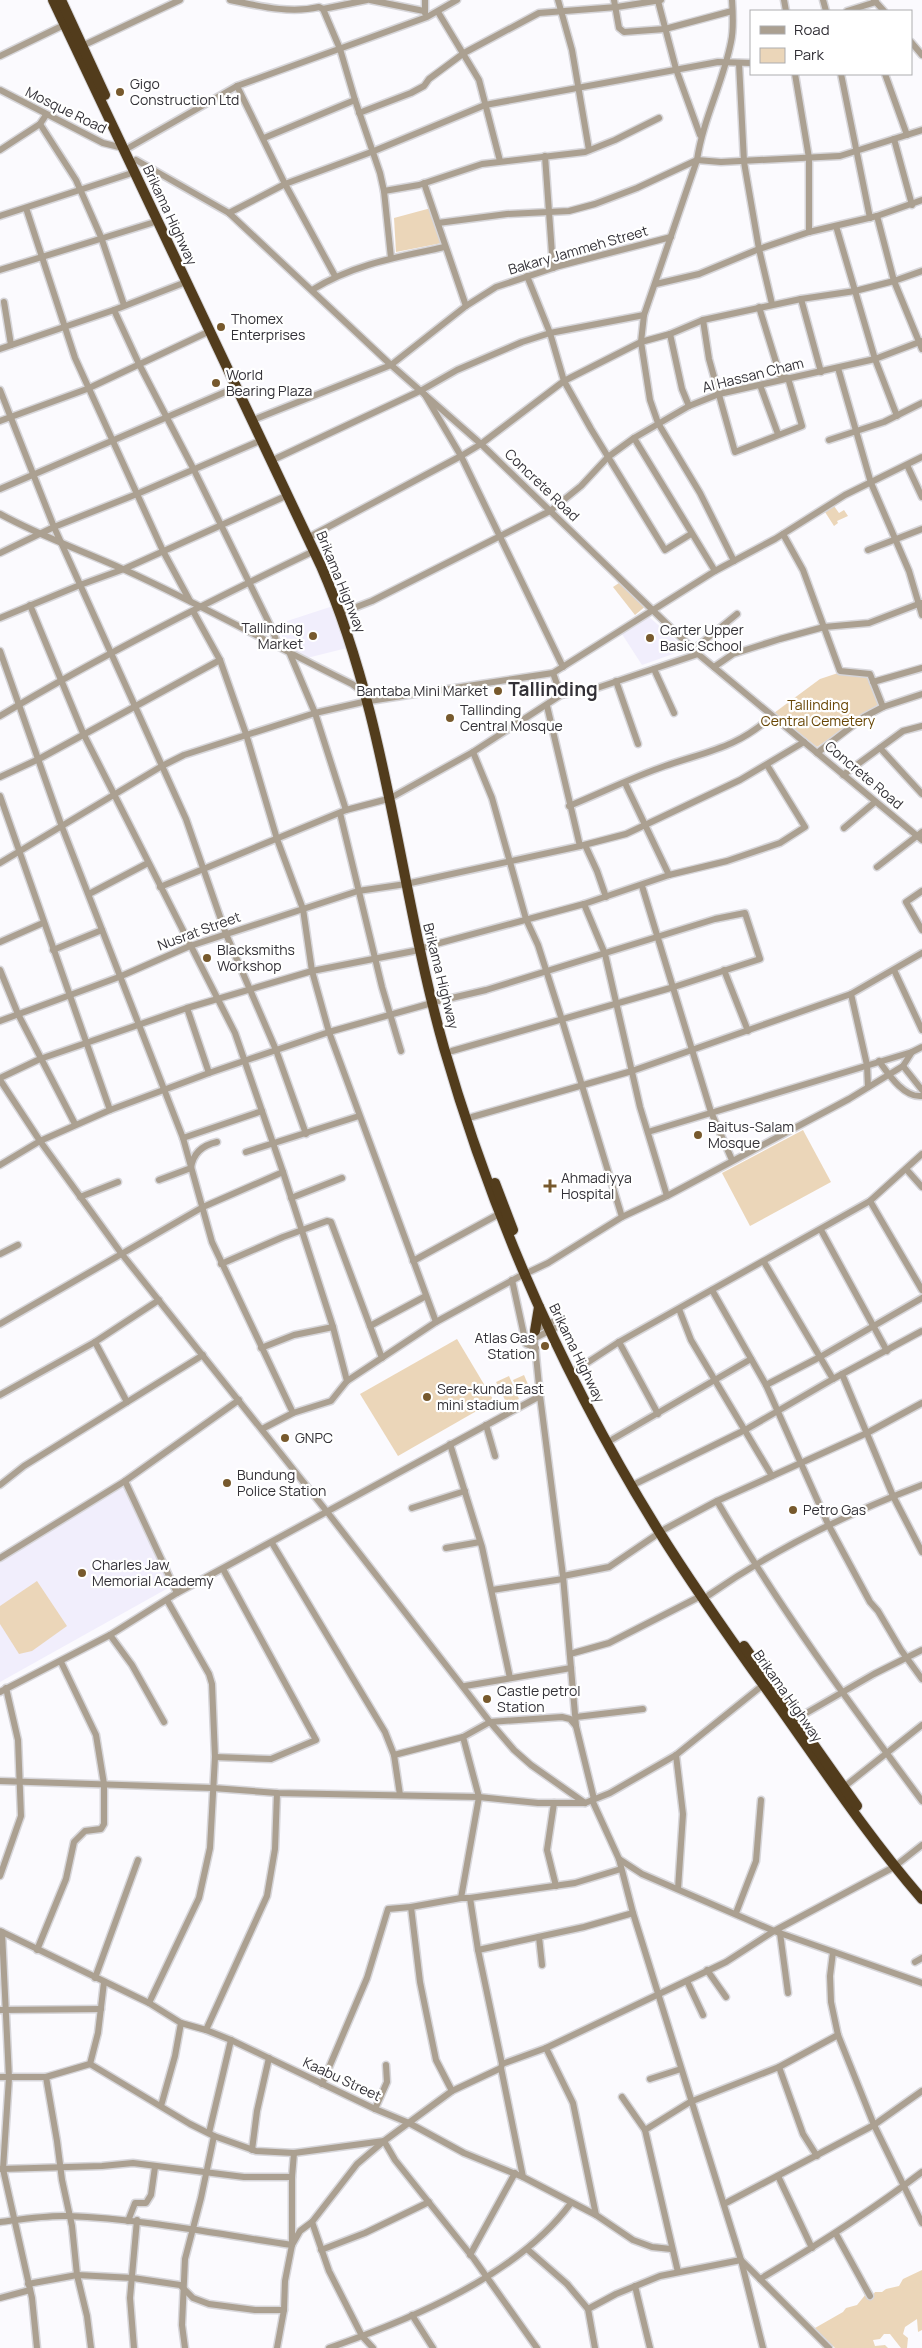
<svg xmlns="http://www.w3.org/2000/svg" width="922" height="2348" viewBox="0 0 922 2348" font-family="Manrope,sans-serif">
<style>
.built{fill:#f1eefc}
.green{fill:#ebd6b9}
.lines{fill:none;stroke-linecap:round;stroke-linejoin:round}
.minor-casing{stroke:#d7d6da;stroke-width:9}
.highway-casing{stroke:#d7d6da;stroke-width:12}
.minor{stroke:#aba091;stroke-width:6}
.highway{stroke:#523c1c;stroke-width:10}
.poi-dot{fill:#77592d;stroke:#fff;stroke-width:2}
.labels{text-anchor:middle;stroke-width:4.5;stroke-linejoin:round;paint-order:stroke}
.poi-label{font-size:14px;fill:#333137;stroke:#fff;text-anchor:start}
.street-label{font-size:14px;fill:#333137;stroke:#fff}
.park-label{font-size:14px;fill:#684606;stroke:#fff}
.district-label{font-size:19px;font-weight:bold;fill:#333137;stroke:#fff}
</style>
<rect width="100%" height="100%" fill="#fbfafe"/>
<g class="built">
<path d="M333,606L347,648L307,658L286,648L278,624Z"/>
<path d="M649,617L679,643L687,649L642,665L622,634Z"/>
<path d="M123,1483L145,1526L170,1587L0,1682V1560Z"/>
</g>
<g class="green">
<path d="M431,208L442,243L396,252L394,218Z"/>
<path d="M834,506L839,513L844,510L848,516L837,521L838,523L834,526L825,512Z"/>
<path d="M622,581L647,605L635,615L613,587Z"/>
<path d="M838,673L868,675L879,704L817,747L774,713L820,679Z"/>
<path d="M803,1130L831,1182L750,1226L722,1173Z"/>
<path d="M457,1339L494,1401L398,1456L360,1394Z"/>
<path d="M524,1375L530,1389L519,1394L513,1380Z"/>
<path d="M509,1376L519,1399L507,1404L496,1382Z"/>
<path d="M37,1581L67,1626L32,1651L19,1654L0,1624V1606Z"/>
<path d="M922,2270V2330L918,2332L917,2319L905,2327L903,2334L908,2338L907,2348H901L890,2334H884L880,2339L873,2340L875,2346L885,2345L888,2348H835L824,2337L814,2332L815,2328L843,2312L846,2308L857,2305L866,2294L873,2295L875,2292H882L886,2289L899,2286L903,2279Z"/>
</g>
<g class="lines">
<defs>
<g id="minor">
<path d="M230,0C259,6 290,14 319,7L323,9L367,0"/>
<path d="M370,0L424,11"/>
<path d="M558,0L572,50L589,150"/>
<path d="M614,0L619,28L624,32L665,29L732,11"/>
<path d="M732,0C733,14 734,29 731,42C723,83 703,119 697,160L644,315L641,342L650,400L658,423L700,493L734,561"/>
<path d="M784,0L786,11"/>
<path d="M823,0L826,11"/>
<path d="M874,0L884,11"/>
<path d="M658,1L676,69L700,135"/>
<path d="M323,9L340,49L355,100L380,173L384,191L391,258"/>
<path d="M847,11L876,2"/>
<path d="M438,12L479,80L500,161"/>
<path d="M425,13V0"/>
<path d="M911,42L922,55"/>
<path d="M82,46L180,0"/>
<path d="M0,56L64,25"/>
<path d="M739,63L744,162L759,249L772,304"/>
<path d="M795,74L809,158V232"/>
<path d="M841,74L870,218"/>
<path d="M885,74L907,135"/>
<path d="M237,86L285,184L335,276"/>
<path d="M0,90L103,143L123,148"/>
<path d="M359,113L411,93L424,86L429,79L464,53L539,13L617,7L661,0"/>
<path d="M40,124L76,180L101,237L124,305"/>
<path d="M264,138L355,100"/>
<path d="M894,139L912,205"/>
<path d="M130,147L237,86L427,17L457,0"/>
<path d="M0,150L40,124L46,115"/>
<path d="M545,156L553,268"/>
<path d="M136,160L229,213L391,365L481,444L698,654L922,840"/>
<path d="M424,183L466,306"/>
<path d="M384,191L419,185L482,164L585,152L615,140L659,118"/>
<path d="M26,208L75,358L163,551L190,601"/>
<path d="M229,213L285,184L374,151L485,105L718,62L751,63"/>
<path d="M0,216L135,172"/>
<path d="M877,216L894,281L922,349"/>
<path d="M438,223L507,214L569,211L595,204L637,188L697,160L721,162L840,156L922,130"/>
<path d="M836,226L875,359L897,416"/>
<path d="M0,270L158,221"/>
<path d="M527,276L550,333L564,381L591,429L665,550L691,534"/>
<path d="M656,284L699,274L759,249L809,232L877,216L922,200"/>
<path d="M312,290C354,264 398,257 445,247"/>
<path d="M801,299L821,372"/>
<path d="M4,302L11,345"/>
<path d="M114,310L139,364L194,470L272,629L278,645"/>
<path d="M703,320L709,359L735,452L802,426L788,378L782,377L780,375L759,307"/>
<path d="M670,334L682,389L689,406"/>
<path d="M0,349L114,310L186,282"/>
<path d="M838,368L871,483L909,571L922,615"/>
<path d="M760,385L778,434"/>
<path d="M0,390L54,527L186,819L226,934L276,1050L306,1134"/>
<path d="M425,395L461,456L563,667"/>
<path d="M258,418L391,365L466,306L496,287L559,266L671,237"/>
<path d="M0,421L87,389L210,331"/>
<path d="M634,438L715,571"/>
<path d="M829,440L884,422L922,403"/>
<path d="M277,458L422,390L457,370L522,342L550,333L644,315"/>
<path d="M907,465L922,497"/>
<path d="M0,489L237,387"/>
<path d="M0,514C40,536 83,551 125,570C202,605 276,647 352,684L364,693"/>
<path d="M783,534L803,570L840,671L870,674L883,707"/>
<path d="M313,535L461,456L481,444L564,381L641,342L670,334L703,320L801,299L855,291L894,281L922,271"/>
<path d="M868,550L922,529"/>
<path d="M0,553L54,527L137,494L262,440"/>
<path d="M30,605L83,733L235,1033L283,1172L333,1327L347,1381L331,1401L293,1413L262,1429"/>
<path d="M193,611L220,660L246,734L277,839L303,909L312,971L329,1032L436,1322"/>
<path d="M346,611L372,601L550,511L581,486L608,457L634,438L689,406L719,394L875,359L922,341"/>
<path d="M0,618L80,585L124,569L288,495"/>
<path d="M693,650L737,614"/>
<path d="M0,651L62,827L183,1138L212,1242L293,1413"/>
<path d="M290,654L315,713L346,810"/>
<path d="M714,667L733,654L780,639L824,627L869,623L921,603"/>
<path d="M654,669L674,713"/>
<path d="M553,673L561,695"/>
<path d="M616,681L638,744"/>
<path d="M873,682L922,668"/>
<path d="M547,706L580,846"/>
<path d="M0,716C102,655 208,602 314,551"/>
<path d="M880,748L922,794"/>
<path d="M473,752L492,798L526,919L538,945L562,1020L622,1217"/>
<path d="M817,753L864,717L883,707L922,694"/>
<path d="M843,775L903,731L922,726"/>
<path d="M0,777L39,759L220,660"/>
<path d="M625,783L669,875"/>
<path d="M0,796L110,1110"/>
<path d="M394,796L473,752L561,695L597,688L698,654"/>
<path d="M569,806C601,793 633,777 665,766C708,751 737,748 772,716"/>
<path d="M340,813L382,987L401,1051"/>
<path d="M844,828L875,802"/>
<path d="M585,845L597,871L606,897"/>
<path d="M0,863L162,766L184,755L315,713L363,702L553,673L715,571L775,539L845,495L922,457"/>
<path d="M877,867L922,832"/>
<path d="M642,886L711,1112L732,1160"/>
<path d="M160,887L346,810L388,799"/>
<path d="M922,891L906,902L922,930"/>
<path d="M89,894L148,863"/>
<path d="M584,904L605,954L640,1107L667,1196"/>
<path d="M0,942L43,923"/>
<path d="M425,947L584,904L669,875L727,861L780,843L805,827L767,765"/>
<path d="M53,950L102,930"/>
<path d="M0,970L18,1014L75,1124"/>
<path d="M724,970L748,1031"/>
<path d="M894,970L922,1030"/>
<path d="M851,994L867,1065L868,1087"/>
<path d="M439,1001L486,990L715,919L745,913L760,959L674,987L452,1051"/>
<path d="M187,1008L209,1073"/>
<path d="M0,1021L119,977L190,946L358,891L406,884L580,846L626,834L740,780L804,742"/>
<path d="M879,1061C889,1075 904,1098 922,1096"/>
<path d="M903,1066L922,1090"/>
<path d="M0,1078L40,1059L187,1008L312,971L419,950"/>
<path d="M0,1080L40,1141L121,1253L328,1513L490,1722L514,1750L531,1765L585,1803"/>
<path d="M472,1117L632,1071L851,994L922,953"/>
<path d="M648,1132L912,1052"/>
<path d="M183,1138L262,1111"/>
<path d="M246,1152L359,1116"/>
<path d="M0,1165L40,1141L110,1110L209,1073L329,1032L432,1003"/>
<path d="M906,1169L922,1187"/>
<path d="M159,1180L191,1168C193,1153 203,1145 217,1142"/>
<path d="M80,1197L118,1182"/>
<path d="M291,1198L342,1178"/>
<path d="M870,1201L922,1290"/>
<path d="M821,1230L887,1351"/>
<path d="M0,1254L18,1245"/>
<path d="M413,1261L499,1214"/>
<path d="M764,1262L833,1379"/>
<path d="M221,1264L283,1237L327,1221L331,1222L382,1358"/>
<path d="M529,1272L548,1263L622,1217L667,1196L849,1099L903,1066L912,1052L922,1047"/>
<path d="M512,1280L526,1344L536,1348"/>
<path d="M712,1290L766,1385L828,1524L870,1602L878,1611L901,1650L922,1679"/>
<path d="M679,1309L691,1340L772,1476"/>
<path d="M552,1322L537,1329L534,1335L540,1396L563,1576L576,1726"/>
<path d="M0,1324L203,1207L283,1172"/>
<path d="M370,1326L426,1296"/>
<path d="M535,1338L555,1328"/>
<path d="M95,1342L127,1402"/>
<path d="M619,1342L658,1414"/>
<path d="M261,1348L294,1335L333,1327"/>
<path d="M570,1374L619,1342L870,1201L922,1154"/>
<path d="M842,1374L893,1496L922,1552"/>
<path d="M347,1381L436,1322L524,1274"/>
<path d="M766,1385L820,1357L922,1298"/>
<path d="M0,1395L95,1342L159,1300"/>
<path d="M486,1425L495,1456"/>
<path d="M613,1439L751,1359"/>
<path d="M450,1444L482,1547L510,1678"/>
<path d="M125,1481L177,1593"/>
<path d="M637,1483L745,1430L833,1379L922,1331"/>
<path d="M0,1485L24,1466L203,1355"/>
<path d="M717,1501C778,1606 850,1704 922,1801"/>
<path d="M412,1508L465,1491"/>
<path d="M272,1543L385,1732L394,1755L400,1795"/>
<path d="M446,1548L480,1542"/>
<path d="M0,1558L125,1481L239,1400"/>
<path d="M563,1576L609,1567L665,1529L717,1501L867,1433L922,1403"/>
<path d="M492,1590L563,1579"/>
<path d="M709,1595C775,1549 846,1514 922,1485"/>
<path d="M110,1635L132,1665L164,1722"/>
<path d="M570,1654L609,1643L701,1596"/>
<path d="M465,1686L571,1668"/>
<path d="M0,1692L110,1635L177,1593L540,1396"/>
<path d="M576,1717L643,1709"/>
<path d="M796,1719L874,1674L922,1650"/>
<path d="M394,1755L463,1737L490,1722L562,1717L570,1719L576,1726L594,1799"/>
<path d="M676,1755L683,1814L678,1889"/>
<path d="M215,1757L271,1759L316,1740L223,1569"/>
<path d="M0,1781L213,1788L277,1793L479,1797L538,1803H585L610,1793L676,1755L763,1685"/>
<path d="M844,1787L922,1725"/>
<path d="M592,1800L619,1859L633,1913L741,2260L763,2348"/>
<path d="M554,1803L547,1850L556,1886"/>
<path d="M619,1859L642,1874L774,1931L922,1983"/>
<path d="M0,1876L21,1816L18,1740L6,1688"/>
<path d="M461,1898L479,1797L463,1737"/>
<path d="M470,1898L575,1883L621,1869"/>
<path d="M411,1907L420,1982L436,2060L452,2091"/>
<path d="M736,1913L756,1861L761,1800"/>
<path d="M0,1931L149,2003L181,2023L206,2030L231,2040L375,2109L409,2123L464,2153L523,2177L596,2215L633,2240L652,2247L671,2249"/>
<path d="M2,1932L9,2078L3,2169L32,2298L37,2348"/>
<path d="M780,1933L788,1993"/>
<path d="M539,1937L542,1965"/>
<path d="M37,1950L66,1879L74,1842L85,1831L101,1829L104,1824V1784L96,1735L61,1662"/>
<path d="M478,1950L584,1927L633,1913"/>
<path d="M833,1952L830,1976L831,2002L838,2035L874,2125L922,2223"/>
<path d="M915,1962L922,1958"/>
<path d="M707,1970L726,1997"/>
<path d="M95,1978L138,1860"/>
<path d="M687,1981L703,2015"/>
<path d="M149,2003L199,1898L210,1848L215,1757L212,1684L209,1674L167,1600"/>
<path d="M0,2010L101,2009"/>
<path d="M206,2030L267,1896L275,1849L277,1793"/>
<path d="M546,2048L573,2103L596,2215"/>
<path d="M90,2064L190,2124L214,2136L256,2151L294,2153L384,2141L395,2160L474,2259L537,2348"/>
<path d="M779,2067L803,2134L817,2156"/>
<path d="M501,2068L523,2177"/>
<path d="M0,2077H46L90,2064L98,2033L104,1982"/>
<path d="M46,2077L57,2141L62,2180L72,2226L77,2275L87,2316L91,2348"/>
<path d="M650,2079L681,2069"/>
<path d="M322,2084L367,1978L388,1909L411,1907L461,1898H470L478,1950L502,2064"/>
<path d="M622,2097L645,2130"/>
<path d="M161,2106L175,2056L181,2023"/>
<path d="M375,2109L387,2082L386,2065"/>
<path d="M209,2133L231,2040"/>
<path d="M252,2150L257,2111L269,2058"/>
<path d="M1,2169L102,2166L133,2163L244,2177H292"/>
<path d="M778,2176L812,2248"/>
<path d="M724,2204L874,2125L922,2091"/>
<path d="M128,2221L135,2203H146L151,2195L155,2167"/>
<path d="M0,2222C23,2219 46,2215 68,2216C144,2219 217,2234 292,2245"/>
<path d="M312,2222L329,2271L362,2336L373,2348"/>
<path d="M836,2234L870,2296"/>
<path d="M292,2245L300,2231L312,2222L357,2164L384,2141L452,2091L501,2068L502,2064L546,2048L726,1962L774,1931L894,1867L922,1845"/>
<path d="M527,2249L567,2284L588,2309L595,2348"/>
<path d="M321,2250L365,2233L429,2202"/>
<path d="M470,2255L515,2173"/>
<path d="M678,2272L645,2130L690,2102L779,2067L838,2035"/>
<path d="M760,2279C816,2246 870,2212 922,2172"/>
<path d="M28,2284L77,2275L133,2278L180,2285L193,2298L209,2304L255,2310H284"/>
<path d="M635,2286L650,2348"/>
<path d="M0,2298L30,2290"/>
<path d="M588,2309L616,2294L660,2276L741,2260L829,2348"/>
<path d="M412,2315L433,2348"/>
<path d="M134,2348L130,2298L137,2220"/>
<path d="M185,2348L182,2325L185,2259L201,2198L214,2136"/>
<path d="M277,2348L284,2310L285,2281L292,2245V2177L294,2153"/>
<path d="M329,2348C412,2319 518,2275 571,2203"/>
</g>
<g id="highway">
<path d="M53,0L321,566C388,719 399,889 444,1048C493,1218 565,1380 658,1530C696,1591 738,1650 780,1708C826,1773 870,1839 922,1899"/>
<path d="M61,0L105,95"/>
<path d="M495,1183L513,1230"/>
<path d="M535,1331L539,1307"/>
<path d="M744,1646L857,1806"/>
</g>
</defs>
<use href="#minor" class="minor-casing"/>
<use href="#highway" class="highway-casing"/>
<use href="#minor" class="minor"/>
<use href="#highway" class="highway"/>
</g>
<g class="poi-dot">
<circle cx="120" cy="92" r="5"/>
<circle cx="221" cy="327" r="5"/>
<circle cx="216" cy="383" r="5"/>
<circle cx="313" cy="636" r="5"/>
<circle cx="650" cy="638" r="5"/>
<circle cx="498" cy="691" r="5"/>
<circle cx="450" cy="718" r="5"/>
<circle cx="207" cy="958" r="5"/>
<circle cx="698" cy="1135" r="5"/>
<path d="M547.5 1178.5h5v5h5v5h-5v5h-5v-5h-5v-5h5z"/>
<circle cx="545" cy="1346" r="5"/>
<circle cx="427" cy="1397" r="5"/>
<circle cx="285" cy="1438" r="5"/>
<circle cx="227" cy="1483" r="5"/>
<circle cx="793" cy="1510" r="5"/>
<circle cx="82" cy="1573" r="5"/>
<circle cx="487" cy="1699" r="5"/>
</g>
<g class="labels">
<g class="poi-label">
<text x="130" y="89">Gigo<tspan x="130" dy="16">Construction Ltd</tspan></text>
<text x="231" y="324">Thomex<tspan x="231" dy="16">Enterprises</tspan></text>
<text x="226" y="380">World<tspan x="226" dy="16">Bearing Plaza</tspan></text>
<text x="303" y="633" text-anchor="end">Tallinding<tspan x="303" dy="16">Market</tspan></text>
<text x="660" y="635">Carter Upper<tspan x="660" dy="16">Basic School</tspan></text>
<text x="488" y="696" text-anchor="end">Bantaba Mini Market</text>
<text x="460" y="715">Tallinding<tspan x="460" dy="16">Central Mosque</tspan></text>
<text x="217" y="955">Blacksmiths<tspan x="217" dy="16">Workshop</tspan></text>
<text x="708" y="1132">Baitus-Salam<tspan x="708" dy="16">Mosque</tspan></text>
<text x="561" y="1183">Ahmadiyya<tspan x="561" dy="16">Hospital</tspan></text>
<text x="535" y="1343" text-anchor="end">Atlas Gas<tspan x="535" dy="16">Station</tspan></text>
<text x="437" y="1394">Sere-kunda East<tspan x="437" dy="16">mini stadium</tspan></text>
<text x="295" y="1443">GNPC</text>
<text x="237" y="1480">Bundung<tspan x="237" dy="16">Police Station</tspan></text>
<text x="803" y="1515">Petro Gas</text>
<text x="92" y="1570">Charles Jaw<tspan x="92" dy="16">Memorial Academy</tspan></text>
<text x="497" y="1696">Castle petrol<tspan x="497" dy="16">Station</tspan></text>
</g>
<g class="street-label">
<text transform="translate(66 110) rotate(26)" y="5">Mosque Road</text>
<text transform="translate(170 215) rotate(65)" y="5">Brikama Highway</text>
<text transform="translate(578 250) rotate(-16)" y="5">Bakary Jammeh Street</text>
<text transform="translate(753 375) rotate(-14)" y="5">Al Hassan Cham</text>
<text transform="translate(542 485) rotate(44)" y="5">Concrete Road</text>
<text transform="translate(341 582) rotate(68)" y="5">Brikama Highway</text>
<text transform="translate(864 775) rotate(40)" y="5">Concrete Road</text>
<text transform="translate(199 931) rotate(-20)" y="5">Nusrat Street</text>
<text transform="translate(441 976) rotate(76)" y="5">Brikama Highway</text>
<text transform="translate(577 1353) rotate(64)" y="5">Brikama Highway</text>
<text transform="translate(788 1696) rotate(55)" y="5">Brikama Highway</text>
<text transform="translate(342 2079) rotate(25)" y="5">Kaabu Street</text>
</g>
<g class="park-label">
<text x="818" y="710">Tallinding<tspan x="818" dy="16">Central Cemetery</tspan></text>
</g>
<g class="district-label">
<text x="553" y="696">Tallinding</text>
</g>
</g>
<rect x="750" y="10" width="162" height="65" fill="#ffffff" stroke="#adadaf"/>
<rect x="760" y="26" width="25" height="8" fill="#aba091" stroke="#adadaf"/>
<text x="794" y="35" font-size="15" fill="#333137">Road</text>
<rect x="760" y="48" width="25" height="15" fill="#ebd6b9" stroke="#adadaf"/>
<text x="794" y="60" font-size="15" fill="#333137">Park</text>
</svg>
